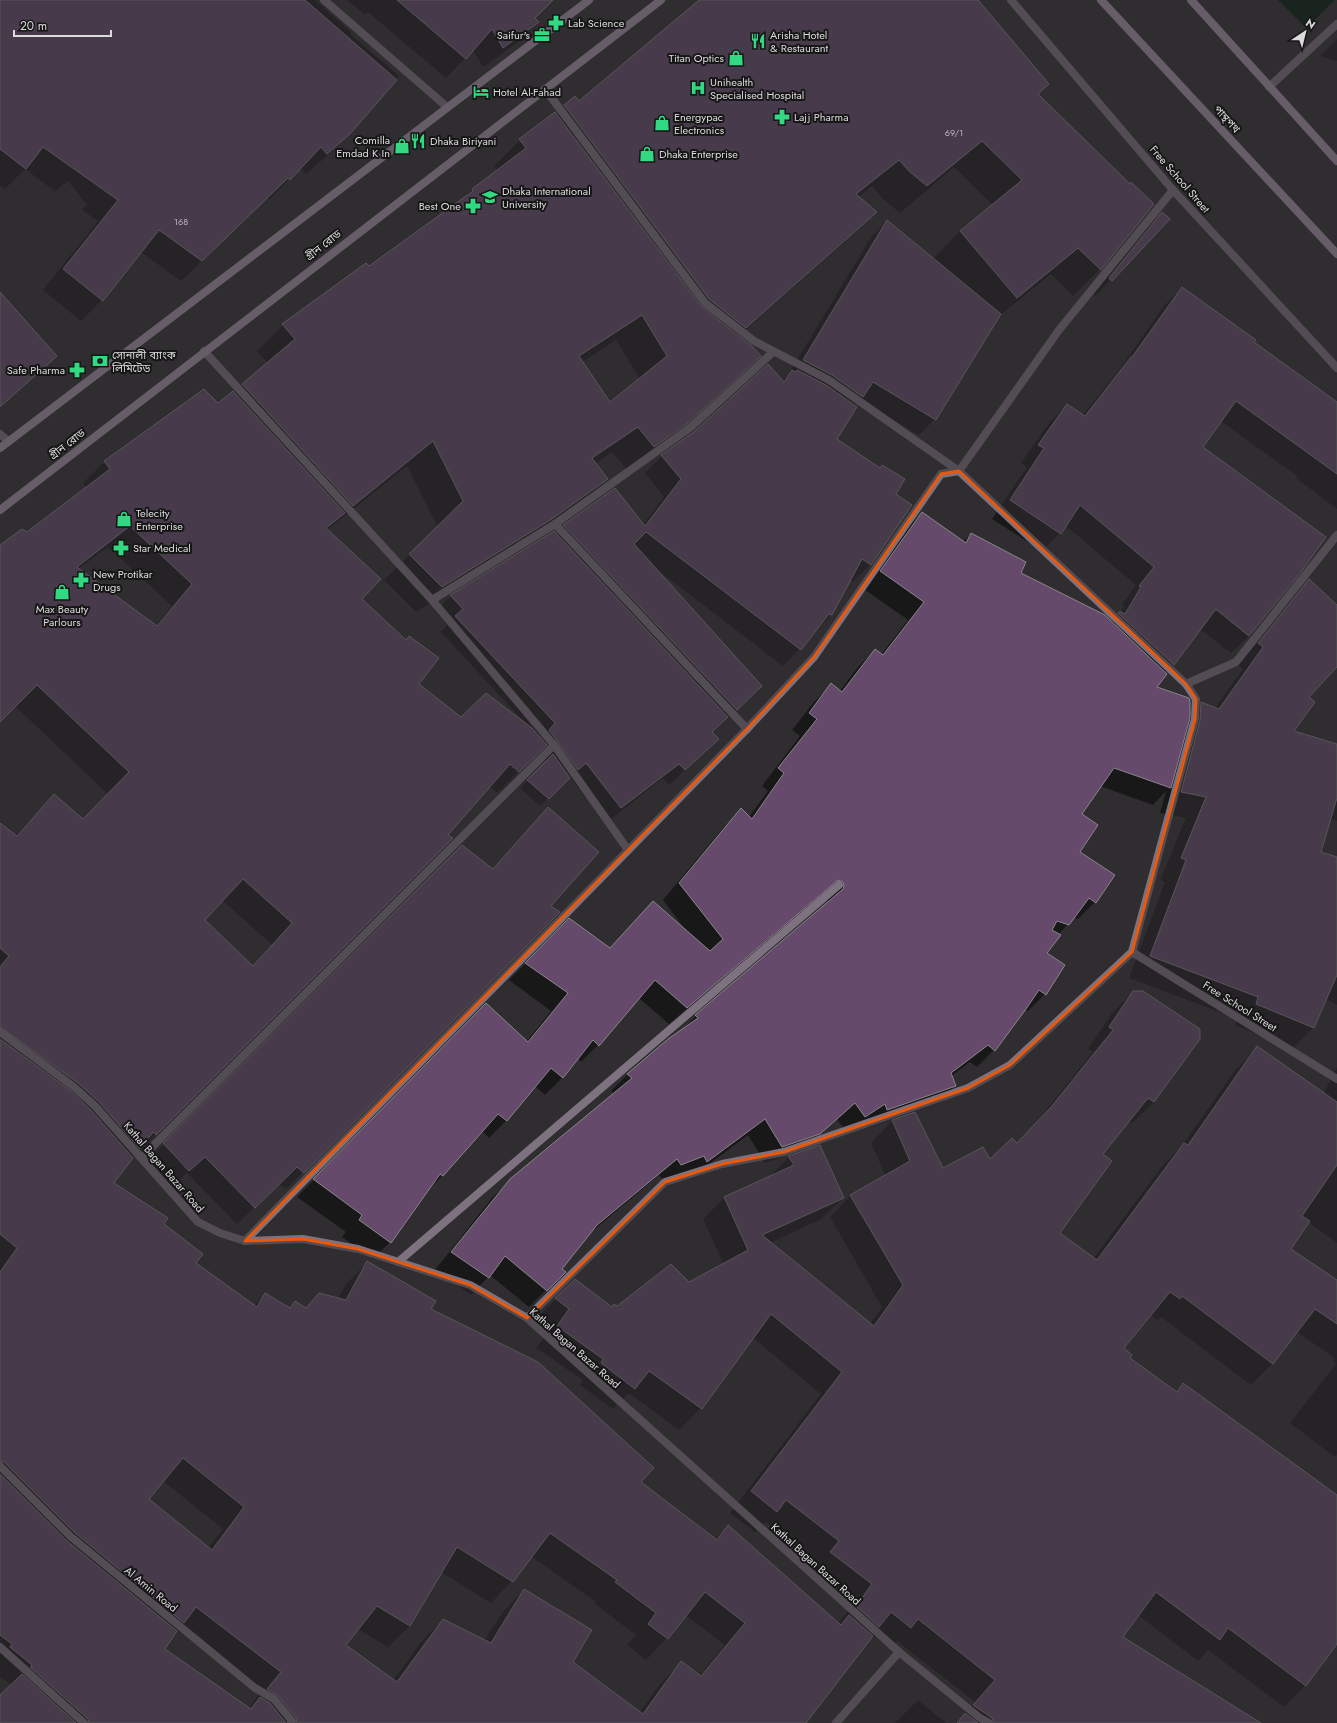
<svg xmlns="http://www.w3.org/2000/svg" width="1337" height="1723" viewBox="0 0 1337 1723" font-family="Jost,'Noto Sans Bengali',sans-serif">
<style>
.water{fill:#001a09}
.shadow{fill:#0007;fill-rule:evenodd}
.building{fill:#654a6b;stroke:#888689;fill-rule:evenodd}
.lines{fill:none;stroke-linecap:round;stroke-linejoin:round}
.lane{stroke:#7e7281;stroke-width:8}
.street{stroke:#7e7281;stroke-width:8}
.secondary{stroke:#ac97b0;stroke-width:8}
.marked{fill:none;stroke:#e8590c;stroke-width:3;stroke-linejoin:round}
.labels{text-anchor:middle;stroke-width:4;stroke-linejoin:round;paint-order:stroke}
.number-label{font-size:9px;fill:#beb7c0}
.poi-label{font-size:11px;fill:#dcdbdc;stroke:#171617;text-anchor:start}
.street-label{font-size:11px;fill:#dcdbdc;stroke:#171617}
</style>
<rect width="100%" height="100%" fill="#2f2d2f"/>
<path class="water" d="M1278,0H1335L1306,28Z"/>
<g class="shadow">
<path d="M0,0H315L351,32L350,34L399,76L349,134L328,155L306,174L300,168L269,200L267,197L181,281L141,252L102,300L81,321L43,290L98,221L82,210L87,205L68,181L55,191L25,169L5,189L0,185Z"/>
<path d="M347,0H553L534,18L538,22L518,42L483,67L473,50L446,78L368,12L365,15Z"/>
<path d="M701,0H955L1037,95L1130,185L1153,204L1100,269L1073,296L1051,274L998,317L935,419L919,435L860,400L854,405L835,439L894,494L911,506L870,565L853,582L850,579L831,615L783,666L659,571L744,703L711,733L702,754L669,785L663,778L606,823L570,777L540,806L520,788L546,762L538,752L497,793L490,786L447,835L452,838L134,1156L133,1155L131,1156L113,1183L163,1224L194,1263L254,1306L265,1295L289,1308L295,1302L305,1309L319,1294L338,1299L346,1284L367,1263L430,1310L639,1482L715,1540L728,1527L838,1623L852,1606L810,1574L818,1562L766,1522L755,1532L730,1513L821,1394L753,1338L701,1408L679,1430L629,1393L613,1409L580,1385L583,1380L536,1348L549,1331L535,1320L575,1280L612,1308L689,1283L724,1265L703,1219L724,1198L768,1178L789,1157L843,1198L821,1219L770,1243L870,1324L882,1307L830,1217L851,1195L886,1176L871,1143L892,1121L915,1113L943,1169L989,1160L1017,1144L1030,1130L1093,1052L1088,1049L1112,1013L1133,992L1199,1038L1154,1102L1132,1123L1128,1120L1102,1154L1058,1233L1093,1259L1163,1165L1181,1147L1236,1069L1257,1048L1321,1099L1337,1067V1243L1308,1222L1290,1249L1337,1281V1455L1335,1457L1290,1423L1336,1364L1333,1362L1335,1358L1297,1332L1273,1363L1251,1385L1161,1317L1157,1320L1151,1315L1122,1349L1129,1358L1175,1392L1184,1384L1337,1497V1643L1305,1686L1284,1707L1208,1650L1198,1661L1138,1615L1122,1637L1259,1723H956L975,1702L897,1641L889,1648L872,1635L805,1723H0V1696L12,1685L0,1677V839L15,836L54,795L82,820L108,794L15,706L0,721V546L27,533L87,488L83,483L104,462L204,390L218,404L234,393L268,363L257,351L283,325L369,268L460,202L472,190L498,171L494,166L520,140L556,114L575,97L578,102ZM954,167L993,205L960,231L933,259L887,221L871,237L788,375L782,381L662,456L645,473L664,497L643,525L564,526L556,534L554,532L451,596L435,611L448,624L441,632L525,723L461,719L417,685L409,637L405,641L361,599L327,530L407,466L438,527L384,580L416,612L525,545L581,505L607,479L595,464L612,452L628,471L661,448L734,381L760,356L738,337L849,238L876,212L858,197L872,186L883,199L900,213ZM616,340L640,379L610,403L582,362ZM108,547L172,606L155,626L78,569ZM222,900L272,945L252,967L204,920ZM163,1481L223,1529L208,1548L148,1499ZM531,1556L596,1602L595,1604L636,1635L627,1645L646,1660L667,1638L685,1615L725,1645L699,1676L681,1663L660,1684L639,1713L572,1662L524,1590L503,1612L484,1641L443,1620L421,1642L393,1681L345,1645L358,1629L388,1647L410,1626L441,1572L491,1603L512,1581ZM177,1630L260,1693L248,1709L163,1649Z"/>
<path d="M1337,39V61L1320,56Z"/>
<path d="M1162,213L1111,280L1095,296L1093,294L1146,229Z"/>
<path d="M1182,288L1337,406V509L1296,478L1297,476L1221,421L1202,447L1249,636L1231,653L1200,629L1173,664L1164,673L1156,687L1189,716L1202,703L1215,708L1243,669L1237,665L1288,602L1309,580L1337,606V666L1307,698L1293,732L1337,745V821L1330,819L1320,852L1337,858V1005L1326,999L1313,1028L1292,1049L1235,1025L1238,1019L1129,978L1165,882L1160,880L1186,818L1160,813L1166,791L1153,805L1100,786L1080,815L1079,852L1095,902L1078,919L1074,917L1058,935L1045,954V994L1028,1011L1025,1009L994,1050L977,1067L970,1062L951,1076L955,1086L938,1103L870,1127L867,1120L847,1133L837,1119L802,1150L765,1163L748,1135L690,1178L664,1181L659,1175L589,1234L560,1269L564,1272L529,1307L490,1275L471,1295L435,1270L493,1197L511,1180L614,1094L611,1091L628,1074L681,1031L696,1016L827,904L828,901L826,898L821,896L669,1024L639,998L598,1045L581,1062L578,1058L562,1078L545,1095L535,1086L506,1121L489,1138L482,1131L442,1176L425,1193L390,1242L373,1259L342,1237L346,1232L297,1197L469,1022L527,1041L551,1011L509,980L569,920L609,949L653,902L684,928L663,900L724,827L741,810L749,817L768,791L762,786L800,736L792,730L814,702L831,685L840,691L858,667L875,650L881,655L908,620L864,589L905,530L922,513L963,542L971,534L1020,573L1110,622L1120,613L1124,606L1122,604L1136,585L1065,525L1060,533L1042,551L992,519L1027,467L1021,463L1049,423L1067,405L1082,416L1119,370L1164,306ZM1213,605L1248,634V636L1211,607Z"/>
<path d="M0,294L56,356L0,408Z"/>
<path d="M549,808L303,1172L286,1189L279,1184L237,1224L187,1173L171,1188L147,1161L462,846L492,870Z"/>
<path d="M918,1700L946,1723H895Z"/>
</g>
<g class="building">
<path d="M0,0H305L397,80L350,134L327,154L321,147L290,180L288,178L202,261L159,230L103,301L63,269L118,200L43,147L26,169L0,149Z"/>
<path d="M397,0H553L535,18L539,22L503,48L492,29L466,59Z"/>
<path d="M699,0H978L1049,84L1038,94L1130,184L1131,182L1154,204L1101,270L1078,248L1017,298L960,231L1022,180L982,141L927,186L910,172L899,160L856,194L877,212L746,328L709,299L564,105L575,96L579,101Z"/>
<path d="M555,112L701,306L753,347L761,356L688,423L654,447L638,427L592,458L608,479L552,519L442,587L409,554L463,501L433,441L353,506L242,384L295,339L282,324L366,263L369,266L473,191L472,189L526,148L519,139ZM642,315L667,356L610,402L579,356Z"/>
<path d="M1162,212L1170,219L1112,281L1109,278Z"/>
<path d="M887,220L1001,314L936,420L873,382L863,397L832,375L803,360Z"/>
<path d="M1182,287L1256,340L1254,342L1337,402V474L1236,401L1203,447L1326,537L1301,572L1249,636L1216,609L1174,665L1118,613L1120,611L1125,614L1141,587L1139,586L1154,567L1080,505L1061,534L1010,500L1044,448L1038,445L1067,404L1085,416L1131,357H1132Z"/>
<path d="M0,292L57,356L0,407Z"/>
<path d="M768,364L784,382L792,370L795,372L797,370L826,385L857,407L837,439L880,468L882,465L905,479L896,494L912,505L871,565L862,559L832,615L829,614L801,650L646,532L634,544L762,686L737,710L563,525L615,488L645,526L681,479L661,455L695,431Z"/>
<path d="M204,389L218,403L233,391L345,513L326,528L381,579L362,599L406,640L409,636L439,658L419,684L461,717L486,693L532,728L547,745L519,772L510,764L448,835L453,838L156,1135L153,1132L140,1149L99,1102L78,1083L0,1027V967L9,956L0,948V823L17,836L54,794L83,819L129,772L37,685L0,722V545L22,529L27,532L110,469L104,461ZM130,526L192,584L157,626L77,567ZM243,879L292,923L253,966L205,920Z"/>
<path d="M922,512L966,543L971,533L1026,562L1021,573L1105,615L1167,674L1157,687L1189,698L1190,701V718L1171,788L1114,768L1082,814L1098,825L1080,852L1115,875L1096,903L1089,898L1069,925L1057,921L1052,930L1061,935L1047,953L1065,965L1046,995L1039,990L1026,1009L995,1051L988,1045L951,1073L956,1086L887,1110L885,1104L865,1117L855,1103L820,1134L782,1147L765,1119L707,1162L704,1156L681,1165L677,1159L597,1225L562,1269L566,1272L547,1291L505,1256L489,1278L451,1252L510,1179L632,1078L627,1074L668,1039L698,1018L695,1015L843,889L844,886L843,882L838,880L687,1008L655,980L599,1046L593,1040L563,1078L551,1068L507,1121L498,1114L443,1176L440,1174L391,1243L359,1220L362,1215L313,1179L486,1003L528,1042L568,993L525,963L569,918L610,948L653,901L710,951L723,939L679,883L741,808L752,819L784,773L778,768L817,719L809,713L831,683L842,692L875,649L883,655L924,602L880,571Z"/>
<path d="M554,531L728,717L712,732L719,739L685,770L679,764L621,808L586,763L578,770L549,730L555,723L455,616L463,609L450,595Z"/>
<path d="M1309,579L1337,605V667L1309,697L1315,702L1294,731L1337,744V798L1321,852L1337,857V975L1314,1028L1256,1004L1258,997L1150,956L1186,860L1181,858L1206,797L1181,792L1200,720L1201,702L1219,709L1263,647L1258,643Z"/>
<path d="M553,754L570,778L549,799L527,780Z"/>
<path d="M548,807L599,852L551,906L560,912L304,1173L297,1167L255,1208L205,1157L189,1171L163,1143L462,845L493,869Z"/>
<path d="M1133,991H1143L1200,1029V1039L1154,1102L1148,1098L1103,1154L1112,1161L1060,1233L1097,1260L1184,1143L1188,1145L1257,1046L1337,1102V1165L1302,1216L1310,1221L1291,1249L1337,1280V1324L1315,1309L1273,1364L1182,1296L1180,1299L1170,1292L1124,1348L1132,1355L1130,1358L1177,1392L1183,1383L1337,1495V1644L1306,1686L1228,1628L1220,1640L1156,1592L1123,1637L1261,1723H994L992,1718L973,1705L995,1680L918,1619L911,1628L891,1612L879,1627L856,1606L872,1584L830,1552L839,1541L786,1500L777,1512L751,1491L842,1372L771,1314L702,1409L649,1371L635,1389L601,1363L603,1359L557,1326L569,1309L555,1298L575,1279L612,1307L614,1304L617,1306L671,1264L689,1282L748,1250L724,1197L794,1165L788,1156L820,1145L844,1198L762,1235L874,1326L903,1285L850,1195L910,1161L892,1120L915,1112L943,1168L983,1147L990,1159L1012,1138L1017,1143L1051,1107L1113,1030L1109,1027Z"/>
<path d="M0,1039L71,1091L91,1110L133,1158L114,1183L168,1218L164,1224L203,1254L196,1263L257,1307L265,1293L290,1308L295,1301L306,1308L319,1293L346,1300L367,1261L436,1301L431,1309L538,1362L654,1468L641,1482L717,1540L728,1525L841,1625L849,1615L873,1636L806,1723H297L296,1718L278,1696L267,1689L281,1672L196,1607L184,1623L74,1532L4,1462L0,1461V1272L17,1248L0,1234ZM183,1458L244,1507L212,1550L149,1499ZM550,1533L617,1580L615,1582L656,1613L648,1624L668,1639L705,1592L745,1623L701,1676L681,1661L643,1714L573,1662L592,1630L524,1589L491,1643L443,1619L397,1682L346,1645L377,1606L410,1626L457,1547L513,1582Z"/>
<path d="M0,1474L66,1540L177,1631L165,1649L251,1709L260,1697L270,1703L286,1723H89L88,1719L30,1667L32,1665L10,1647L12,1644L0,1635Z"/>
<path d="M22,1674L76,1723H0V1695Z"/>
<path d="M965,1713L977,1722L978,1723H957Z"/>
</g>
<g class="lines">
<path class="lane" d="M1269,87L1337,24"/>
<g class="street">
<path d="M324,0L447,107"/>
<path d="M1011,0L1173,190L1337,368"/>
<path d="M0,434L8,441"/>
<path d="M555,524L747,729"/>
<path d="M432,600L555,524L691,427L773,352"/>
<path d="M1186,684L1236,662L1337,535"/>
<path d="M554,745L628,850"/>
<path d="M1132,952L1337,1079"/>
<path d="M0,1032L74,1087L95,1106L198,1222L220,1233L245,1241L303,1239L358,1249L470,1285L527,1318L899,1652L980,1718L989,1723"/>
<path d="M141,1158L554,745L432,600L204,351"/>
<path d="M245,1241L747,729L814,657L941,474L959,471L1059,330L1173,190"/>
<path d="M398,1262L839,885"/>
<path d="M527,1318L665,1182L722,1164L784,1152L968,1088L1010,1065L1132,952L1195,719L1196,699L1186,684L959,471L829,380L754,341L705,303L545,89"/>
<path d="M0,1466L70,1536L255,1688L274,1699L292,1721L291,1723"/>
<path d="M0,1647L84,1723"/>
<path d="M836,1723L899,1652"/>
</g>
<g class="secondary">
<path d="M1101,0L1337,254"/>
<path d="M1191,0L1337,161"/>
<path d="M0,448L589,0"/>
<path d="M0,510L661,0"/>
</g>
</g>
<path d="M0 0H1337V1723H0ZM959,471L1186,684L1196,699L1195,719L1132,952L1010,1065L968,1088L784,1152L722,1164L665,1182L527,1318L470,1285L358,1249L303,1239L245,1241L747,729L814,657L941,474Z" fill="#2f2d2f" fill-opacity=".55" fill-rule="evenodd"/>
<path class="marked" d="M959,471L1186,684L1196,699L1195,719L1132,952L1010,1065L968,1088L784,1152L722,1164L665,1182L527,1318L470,1285L358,1249L303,1239L245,1241L747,729L814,657L941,474Z"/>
<defs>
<symbol id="pharmacy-bare" viewBox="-9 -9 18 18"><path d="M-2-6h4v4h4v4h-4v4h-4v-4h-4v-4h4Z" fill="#32d882" stroke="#171617" stroke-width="2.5" paint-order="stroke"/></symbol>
<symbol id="office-bare" viewBox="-9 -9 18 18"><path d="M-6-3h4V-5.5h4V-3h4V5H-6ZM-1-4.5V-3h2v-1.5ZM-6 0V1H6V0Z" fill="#32d882" stroke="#171617" stroke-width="2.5" paint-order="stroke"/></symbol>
<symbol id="restaurant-bare" viewBox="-9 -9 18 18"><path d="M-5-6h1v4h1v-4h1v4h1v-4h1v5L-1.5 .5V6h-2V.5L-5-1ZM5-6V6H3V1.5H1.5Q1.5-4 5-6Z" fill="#32d882" stroke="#171617" stroke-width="2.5" paint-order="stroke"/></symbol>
<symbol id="shop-bare" viewBox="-9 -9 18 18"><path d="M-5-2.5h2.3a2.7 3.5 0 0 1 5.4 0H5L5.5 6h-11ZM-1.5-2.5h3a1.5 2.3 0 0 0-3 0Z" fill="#32d882" stroke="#171617" stroke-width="2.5" paint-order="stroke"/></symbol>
<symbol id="hospital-bare" viewBox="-9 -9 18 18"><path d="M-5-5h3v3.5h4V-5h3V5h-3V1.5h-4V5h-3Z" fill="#32d882" stroke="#171617" stroke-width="2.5" paint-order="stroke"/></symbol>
<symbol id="hotel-bare" viewBox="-9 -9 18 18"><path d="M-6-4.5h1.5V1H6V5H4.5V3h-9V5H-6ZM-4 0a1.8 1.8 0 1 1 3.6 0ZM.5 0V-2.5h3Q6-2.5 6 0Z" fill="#32d882" stroke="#171617" stroke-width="2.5" paint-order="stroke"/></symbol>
<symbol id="university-bare" viewBox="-9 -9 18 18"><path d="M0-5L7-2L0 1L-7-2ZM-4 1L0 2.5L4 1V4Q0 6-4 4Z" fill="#32d882" stroke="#171617" stroke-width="2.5" paint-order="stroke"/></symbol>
<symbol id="bank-bare" viewBox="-9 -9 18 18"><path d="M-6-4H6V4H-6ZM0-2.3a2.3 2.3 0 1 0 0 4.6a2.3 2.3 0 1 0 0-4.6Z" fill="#32d882" stroke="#171617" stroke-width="2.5" paint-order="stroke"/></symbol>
</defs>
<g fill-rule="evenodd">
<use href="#pharmacy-bare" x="545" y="12" width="22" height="22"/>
<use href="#office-bare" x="531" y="24" width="22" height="22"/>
<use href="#restaurant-bare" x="747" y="30" width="22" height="22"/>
<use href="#shop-bare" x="725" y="47" width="22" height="22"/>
<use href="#hospital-bare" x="687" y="77" width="22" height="22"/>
<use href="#hotel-bare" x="470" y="81" width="22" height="22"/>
<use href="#pharmacy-bare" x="771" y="106" width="22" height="22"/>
<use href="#shop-bare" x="651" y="112" width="22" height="22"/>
<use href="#restaurant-bare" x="407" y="130" width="22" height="22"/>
<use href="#shop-bare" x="391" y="135" width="22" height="22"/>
<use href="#shop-bare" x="636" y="143" width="22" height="22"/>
<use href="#university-bare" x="479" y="186" width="22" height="22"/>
<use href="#pharmacy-bare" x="462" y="195" width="22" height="22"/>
<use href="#bank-bare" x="89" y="350" width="22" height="22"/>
<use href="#pharmacy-bare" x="66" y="359" width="22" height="22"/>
<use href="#shop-bare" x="113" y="508" width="22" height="22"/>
<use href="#pharmacy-bare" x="110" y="537" width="22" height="22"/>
<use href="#pharmacy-bare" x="70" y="569" width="22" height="22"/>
<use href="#shop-bare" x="51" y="581" width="22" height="22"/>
</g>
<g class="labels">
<g class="number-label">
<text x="954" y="136">69/1</text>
<text x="181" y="225">168</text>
</g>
<g class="poi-label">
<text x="568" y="27">Lab Science</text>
<text x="530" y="39" text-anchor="end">Saifur's</text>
<text x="770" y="39">Arisha Hotel<tspan x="770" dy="13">&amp; Restaurant</tspan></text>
<text x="724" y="62" text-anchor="end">Titan Optics</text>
<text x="710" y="86">Unihealth<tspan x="710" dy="13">Specialised Hospital</tspan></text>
<text x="493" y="96">Hotel Al-Fahad</text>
<text x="674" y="121">Energypac<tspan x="674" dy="13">Electronics</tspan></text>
<text x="794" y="121">Lajj Pharma</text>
<text x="390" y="144" text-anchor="end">Comilla<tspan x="390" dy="13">Emdad K In</tspan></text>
<text x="430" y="145">Dhaka Biriyani</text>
<text x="659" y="158">Dhaka Enterprise</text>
<text x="502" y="195">Dhaka International<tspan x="502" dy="13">University</tspan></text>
<text x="461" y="210" text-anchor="end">Best One</text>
<text x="112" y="359">সোনালী ব্যাংক<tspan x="112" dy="13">লিমিটেড</tspan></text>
<text x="65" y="374" text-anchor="end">Safe Pharma</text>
<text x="136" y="517">Telecity<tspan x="136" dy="13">Enterprise</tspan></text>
<text x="133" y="552">Star Medical</text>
<text x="93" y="578">New Protikar<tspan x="93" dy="13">Drugs</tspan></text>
<text x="62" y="613" text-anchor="middle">Max Beauty<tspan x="62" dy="13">Parlours</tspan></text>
</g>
<g class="street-label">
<text transform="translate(1227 119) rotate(47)" y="4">পান্থপথ</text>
<text transform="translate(1180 179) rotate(49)" y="4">Free School Street</text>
<text transform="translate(323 245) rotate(-38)" y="4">গ্রীন রোড</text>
<text transform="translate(67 444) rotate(-38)" y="4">গ্রীন রোড</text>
<text transform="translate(1240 1006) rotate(32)" y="4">Free School Street</text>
<text transform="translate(164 1167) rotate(49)" y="4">Kathal Bagan Bazar Road</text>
<text transform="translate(575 1348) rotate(41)" y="4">Kathal Bagan Bazar Road</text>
<text transform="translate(816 1564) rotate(42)" y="4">Kathal Bagan Bazar Road</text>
<text transform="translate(151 1589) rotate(39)" y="4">Al Amin Road</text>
</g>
</g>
<g transform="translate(1305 32) rotate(35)" stroke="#171617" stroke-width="3" paint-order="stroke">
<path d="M0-3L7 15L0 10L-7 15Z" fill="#dcdbdc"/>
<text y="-6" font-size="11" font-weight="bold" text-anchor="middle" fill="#dcdbdc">N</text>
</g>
<path d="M14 30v6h97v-6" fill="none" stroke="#dcdbdc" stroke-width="2"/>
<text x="20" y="30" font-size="12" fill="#dcdbdc" stroke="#171617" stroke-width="3" paint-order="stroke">20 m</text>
</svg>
